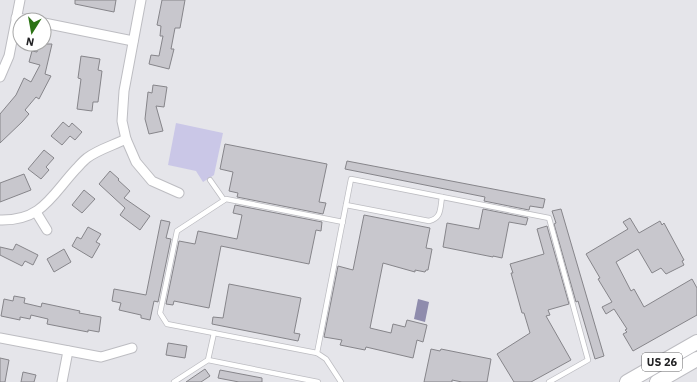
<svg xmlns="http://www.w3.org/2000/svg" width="697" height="382" viewBox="0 0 697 382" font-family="'IBM Plex Sans',sans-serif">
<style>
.green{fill:#cac7e7}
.water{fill:#8f8cad}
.building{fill:#c8c7cd;stroke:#86858a}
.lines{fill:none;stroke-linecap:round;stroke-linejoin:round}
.service-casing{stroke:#bdbdc2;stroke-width:6}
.minor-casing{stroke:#bdbdc2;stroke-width:11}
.primary-casing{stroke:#bdbdc2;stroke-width:16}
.service{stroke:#fff;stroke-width:4.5}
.minor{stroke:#fff;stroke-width:9}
.primary{stroke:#fff;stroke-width:14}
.labels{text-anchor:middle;stroke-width:3;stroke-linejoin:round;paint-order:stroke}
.shield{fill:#fff;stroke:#646466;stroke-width:1}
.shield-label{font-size:11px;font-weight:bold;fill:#222224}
</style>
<rect width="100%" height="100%" fill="#e5e5ea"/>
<path class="green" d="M176,123L223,133L214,175L203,182L196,171L168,165Z"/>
<path class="water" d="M418,299L429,302L425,322L414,319Z"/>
<g class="building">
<path d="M75,0H116L114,12L75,4Z"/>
<path d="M162,0H185L180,28H175L171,49H174L169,69L149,64L151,55L159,56L163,36H160L161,26L157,25Z"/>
<path d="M39,44H52L45,74L51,76L39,99L36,97L25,110L29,114L22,122L0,143V114L16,95L24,78L31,82L40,65L29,62L32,51L37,52Z"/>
<path d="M81,56L100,59L98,70L102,71L98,102H93L92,111L77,109L81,79L78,78Z"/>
<path d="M153,85L167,87L164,107L156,106L163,131L149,134L145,119L148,92L152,93Z"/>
<path d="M63,122L69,127L72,123L82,132L75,140L70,136L62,145L51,136Z"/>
<path d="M225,144L327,164L319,202L326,203L323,214L237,197L238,193L229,191L233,172L220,169Z"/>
<path d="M44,150L54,158L46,167L49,170L41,179L28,169Z"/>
<path d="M347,161L545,199L543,208L530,206L529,210L484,201L485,197L345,169Z"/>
<path d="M110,171L119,179L118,180L130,191L124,198L150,216L140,230L120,215L125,208L99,184Z"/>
<path d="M24,174L31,190L0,202V183Z"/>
<path d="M84,190L95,199L82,213L72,205Z"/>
<path d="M235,205L322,222L321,231L316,230L309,264L221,246L209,308L174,301L173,305L166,304L179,241L195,244L198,231L237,239L242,215L233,213Z"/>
<path d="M483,209L528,218L526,225L509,222L502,258L493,256V257L443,247L447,223L479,229Z"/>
<path d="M561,209L604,356L595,359L578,301L576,302L554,224L556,223L552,211Z"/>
<path d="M364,215L430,228L426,248L432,249L428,270H426L425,272L415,270V272L383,263L370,328L391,333L393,324L405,327L407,320L427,325L423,342L417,340L413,358L366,347L365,350L340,345L342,340L324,337L338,266L353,270Z"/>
<path d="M630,218L639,233L660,221L662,225L664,223L684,260L682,261L684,265L666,274L661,268L652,273L638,249L616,262L631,291L634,289L644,307L692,279L697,288V315L633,351L623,334L627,332L625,330L627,329L614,309L606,314L602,307L612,302L598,279L600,278L586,254L628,229L623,222Z"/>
<path d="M161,220L170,222L166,238L171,239L158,302L154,301L150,320L141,318V315L119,310L121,303L112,301L114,289L146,295Z"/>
<path d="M547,226L569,304L548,310L550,315L546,316L571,360L531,382H514L497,354L530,333L524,313H522L511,273H513L510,264L544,254L537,229Z"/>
<path d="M88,227L101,234L96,242L100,244L92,258L72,246L77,237L81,239Z"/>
<path d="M16,244L38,255L33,265L25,261L22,266L0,255V247L13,250Z"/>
<path d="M64,249L71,262L54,272L47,259Z"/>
<path d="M229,284L301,298L294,333L300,334L298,341L212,324L213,317L223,318Z"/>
<path d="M14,296L25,298L24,303L41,307L42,303L80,311L79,313L101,317L99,332L88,330V332L47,324L48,319L31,315L30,319L20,317V320L1,316L4,299L13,301Z"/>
<path d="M168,343L187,346L185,358L166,355Z"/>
<path d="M431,349L440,351L441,349L491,359L487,382H462L452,380V382H424Z"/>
<path d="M0,358L9,360L5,382H0Z"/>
<path d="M205,369L210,376L201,382H186Z"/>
<path d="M220,370L262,378V382H239L218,378Z"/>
<path d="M23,372L36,375L34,382H21Z"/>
</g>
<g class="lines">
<defs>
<g id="service">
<path d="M210,180L224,200"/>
<path d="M346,205L429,221C442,218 440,208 442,197"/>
<path d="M317,353L167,324L160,313L177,231L226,199L343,222"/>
<path d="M208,360L214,333"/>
<path d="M174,382L208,360L318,382"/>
<path d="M341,382L326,359L317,353L351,179L549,218L588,360L549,382"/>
</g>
<g id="minor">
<path d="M141,0L124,91L122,121L126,139L136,162L152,181L179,193"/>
<path d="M16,18L29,20"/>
<path d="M44,23L133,41"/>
<path d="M0,77L9,56L20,0"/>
<path d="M36,212L47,230"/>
<path d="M0,220C42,221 51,196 76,169C79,166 83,161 87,158C97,150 114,145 126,139"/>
<path d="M0,338L101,357L132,348"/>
<path d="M62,382L68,351"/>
</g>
<g id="primary">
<path d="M627,382L697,342"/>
<path d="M657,382L697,359"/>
</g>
</defs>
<use href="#service" class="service-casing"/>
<use href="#minor" class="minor-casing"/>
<use href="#primary" class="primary-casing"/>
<use href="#service" class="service"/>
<use href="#minor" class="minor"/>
<use href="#primary" class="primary"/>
</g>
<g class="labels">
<rect class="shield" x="642" y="353" width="40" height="18" rx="3"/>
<g class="shield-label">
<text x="662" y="366">US 26</text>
</g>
</g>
<g transform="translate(32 32) rotate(191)"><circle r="19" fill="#ffffff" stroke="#a7a7a7"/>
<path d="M0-3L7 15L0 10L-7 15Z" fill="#2c7315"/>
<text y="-6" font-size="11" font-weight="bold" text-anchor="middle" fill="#222224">N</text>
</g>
</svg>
